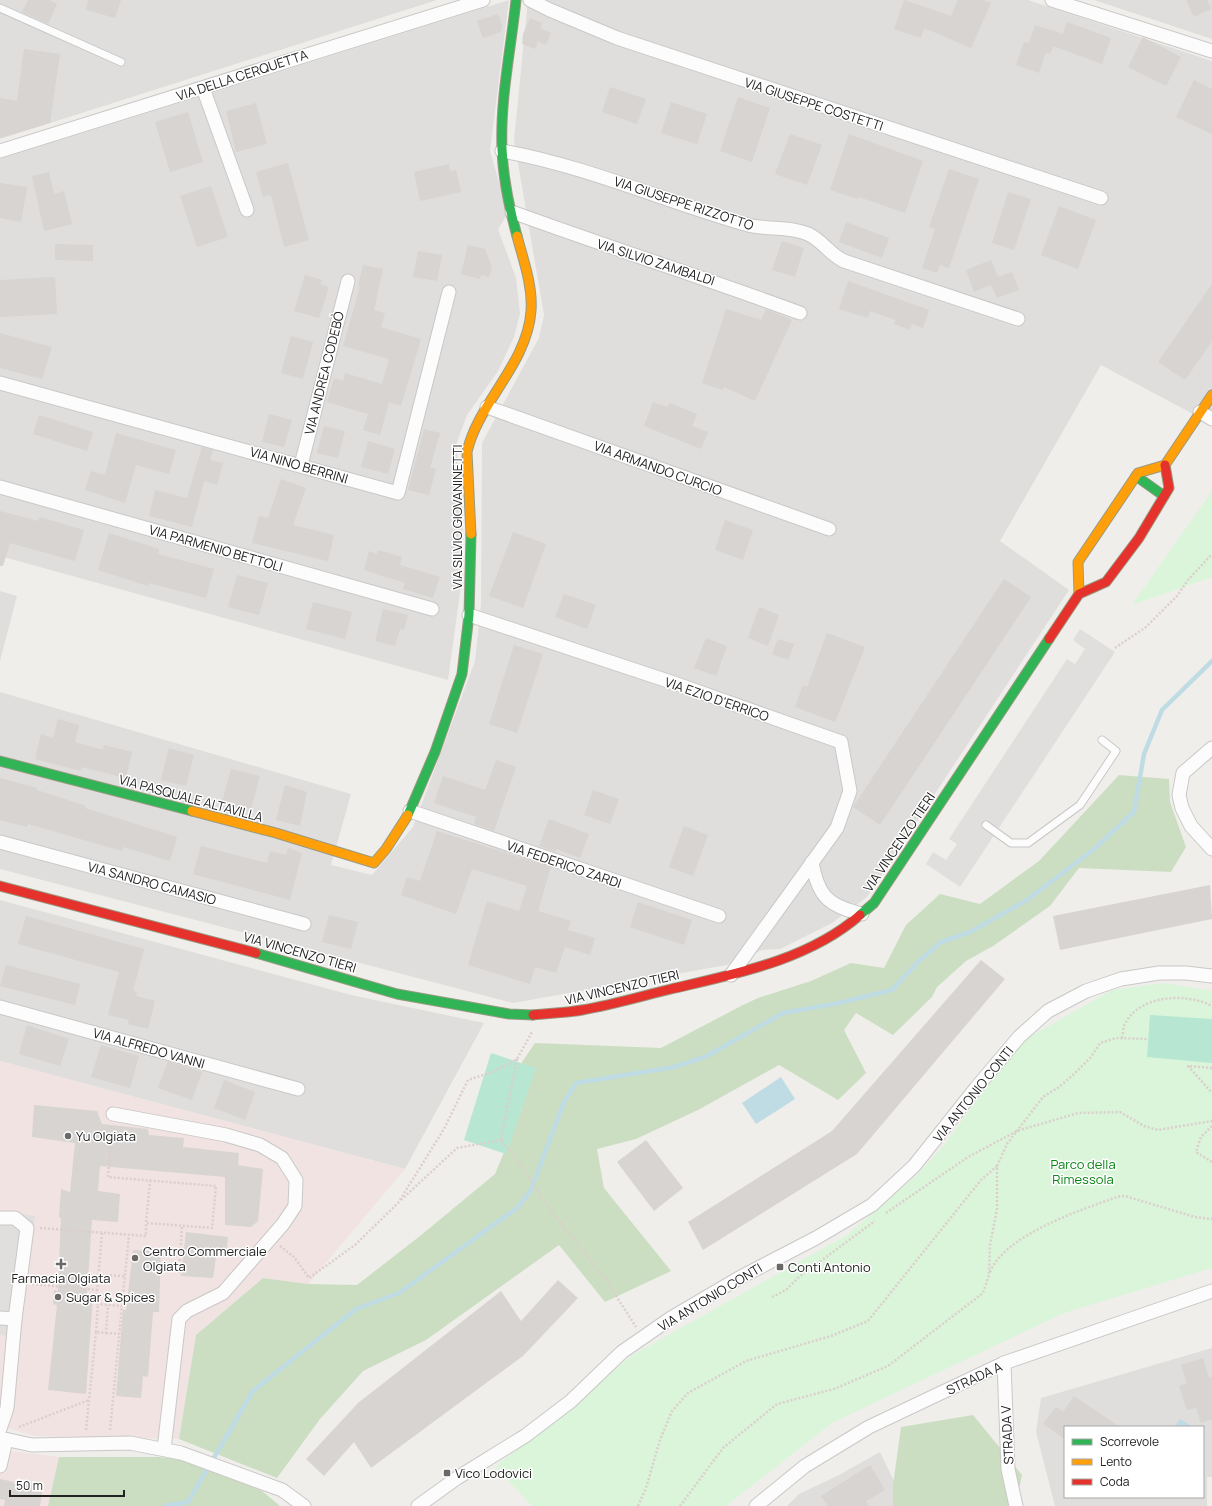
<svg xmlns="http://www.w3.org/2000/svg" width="1212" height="1506" viewBox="0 0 1212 1506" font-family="Manrope,sans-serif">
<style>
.residential{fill:#dfdedc;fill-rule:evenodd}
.commercial{fill:#f1e3e1}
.forest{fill:#cbdec1}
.park{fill:#daf5da}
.pitch{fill:#b7e6d2}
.parking{fill:#e0dfde}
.water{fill:#bfdbe3}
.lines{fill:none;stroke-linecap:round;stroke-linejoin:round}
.stream{stroke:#bfdbe3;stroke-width:4.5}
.building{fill:#d7d4d2}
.lane-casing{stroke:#c9c8c7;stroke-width:9}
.street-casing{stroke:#c9c8c7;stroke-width:15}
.fast-casing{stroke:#999a82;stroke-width:11}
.slow-casing{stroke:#999a82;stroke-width:11}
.jam-casing{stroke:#999a82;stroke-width:11}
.path{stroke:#dccecd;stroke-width:2.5;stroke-dasharray:2 2;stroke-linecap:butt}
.lane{stroke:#fdfcfc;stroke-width:7}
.street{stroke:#fdfcfc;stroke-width:13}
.fast{stroke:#30b455;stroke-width:9}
.slow{stroke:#ff9f0a;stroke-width:9}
.jam{stroke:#e5322d;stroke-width:9}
.poi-dot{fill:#6a6968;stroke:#fff;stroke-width:1.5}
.labels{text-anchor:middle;stroke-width:3;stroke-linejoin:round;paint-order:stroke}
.street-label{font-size:13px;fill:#222;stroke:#fff}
.poi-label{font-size:13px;fill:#222;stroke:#fff;text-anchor:start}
.park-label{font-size:13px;fill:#0c8416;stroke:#fff}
</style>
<rect width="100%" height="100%" fill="#f0eeeb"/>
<g class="residential">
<path d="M0,0H437L0,139Z"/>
<path d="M509,0L490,151L508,213L498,229L516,278L520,314L514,337L498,371L467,415L456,445L463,513L461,585L448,680L0,556V159Z"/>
<path d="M528,0H1028L1212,61V424L1101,365L1000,541L1069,590L867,897L832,923L780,949L762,950L727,965L513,1003L0,869V692L351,794L331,865L372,875L413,827L475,661L481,604L482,443L539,338L544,315L514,140Z"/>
<path d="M1094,0H1212V39Z"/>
<path d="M0,591L17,596L0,661Z"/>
<path d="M0,900L351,995L484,1023L405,1169L0,1061Z"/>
<path d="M1212,1348V1477H1207V1506H1055L1036,1432L1041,1398ZM1065,1427H1203V1497H1065Z"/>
<path d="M880,1452L902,1498L900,1506H787L799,1494L839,1475Z"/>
</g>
<g class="commercial">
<path d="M0,1061L405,1169L308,1284L263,1278L196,1335L179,1439L34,1436L0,1426Z"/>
<path d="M0,1450L59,1457L48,1506H0Z"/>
</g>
<g class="forest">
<path d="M1119,775L1169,779L1170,802L1186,847L1171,872L1079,868L1050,906L993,946L966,961L937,987L932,997L893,1035L856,1013L844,1030L866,1073L838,1100L779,1065L700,1109L636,1139L597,1149L604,1188L671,1271L605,1302L559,1245L426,1340L363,1371L320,1419L277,1478L179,1439L196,1335L263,1278L308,1284L357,1285L420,1236L495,1174L522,1109V1062L535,1043L661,1048L743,1005L758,998L811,981L851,963L884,968L906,925L940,894L980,904L1039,861Z"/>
<path d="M973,1415L1022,1475L1016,1506H893V1485L901,1427Z"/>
<path d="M59,1457H159L186,1460L262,1491L280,1506H48Z"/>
</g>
<g class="park">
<path d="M1212,491V577L1132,605Z"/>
<path d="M1164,983L1212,991V1268L1064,1313L832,1423L726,1506H532L496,1468L500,1462L547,1427L631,1356L847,1235L917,1175L945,1144L1017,1044L1112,990Z"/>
</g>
<g class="pitch">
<path d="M1150,1015L1212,1019V1063L1147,1057Z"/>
<path d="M491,1053L536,1068L506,1154L464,1140Z"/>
</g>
<g class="parking">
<path d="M1080,629L1115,652L960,887L926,864L933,852L946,860L957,844L949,839L1067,659L1075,664L1085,649L1073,640Z"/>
<path d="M0,1211L35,1216L20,1338L0,1335Z"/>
</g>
<g class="water">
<path d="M781,1077L795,1099L756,1124L742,1103Z"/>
<path d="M1180,1419L1193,1427H1174Z"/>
</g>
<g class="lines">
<path class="stream" d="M165,1506L188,1502L253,1391L356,1309L399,1293L517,1208L530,1192L564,1102L576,1083L674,1067L705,1057L783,1013L834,1004L892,990L918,962L941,942L970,932L1027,900L1093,850L1134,812L1144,754L1162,710L1212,661"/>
</g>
<g class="building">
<path d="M28,0H49L57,4L48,24L22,12Z"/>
<path d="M88,0H121L115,18L86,10Z"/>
<path d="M904,0L951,16L958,0H983L991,3L971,48L924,28L921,38L894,29Z"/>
<path d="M1186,0H1207L1211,9L1194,17Z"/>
<path d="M498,14L502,25L501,32L483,38L477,21Z"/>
<path d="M530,18L542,23L540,28L551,33L546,45L538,41L535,49L522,44L523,34Z"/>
<path d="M1067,22L1111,38L1102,64L1053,46L1050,54L1046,52L1039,73L1016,65L1024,42L1029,43L1035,25L1063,34Z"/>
<path d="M1143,37L1181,57L1166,86L1128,67Z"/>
<path d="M24,49L60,54L50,123L0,138V98L17,101Z"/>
<path d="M1194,80L1212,89V134L1176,117Z"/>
<path d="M610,87L646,99L637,124L602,112Z"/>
<path d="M738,97L770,108L752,162L720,151Z"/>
<path d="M671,102L707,114L697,144L661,133Z"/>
<path d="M256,103L267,144L236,152L226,111Z"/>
<path d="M188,112L203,162L170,172L155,122Z"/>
<path d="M790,134L822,145L807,185L775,174Z"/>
<path d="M849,134L923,161L905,213L859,197L858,199L830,190Z"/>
<path d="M288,163L309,240L284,247L271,195L263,197L256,172Z"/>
<path d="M449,164L450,171L456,170L461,192L420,201L414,172Z"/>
<path d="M949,169L979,179L949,268L940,265L937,273L922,268L935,229L929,227Z"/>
<path d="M49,172L54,194L64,191L72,224L44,231L32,176Z"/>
<path d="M0,183L27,187L21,222L0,218Z"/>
<path d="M211,186L228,237L197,247L180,196Z"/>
<path d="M1008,192L1031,199L1014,250L992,243Z"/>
<path d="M1059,206L1096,220L1078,269L1041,255Z"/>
<path d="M846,222L889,238L882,258L839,242Z"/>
<path d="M782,241L804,248L795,277L772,270Z"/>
<path d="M55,244L93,245V261L55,260Z"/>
<path d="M468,245L485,249L492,267L489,277L481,275L480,279L461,274Z"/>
<path d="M418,251L442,255L437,281L413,277Z"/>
<path d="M991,260L998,277L1012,272L1019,290L997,298L991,285L974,292L966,270Z"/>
<path d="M363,265L383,269L374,310L385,313L381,327L421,339L401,406L389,402L380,435L363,430L368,414L327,402L334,378L343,381L345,373L382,384L389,359L343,346L360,287H358Z"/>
<path d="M305,275L322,280L320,284L329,287L319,318L294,311Z"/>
<path d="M55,277L57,314L0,317V280Z"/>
<path d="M848,281L929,310L923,328L912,324L910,330L894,324L896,320L870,311L868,318L839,309Z"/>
<path d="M1212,284V341L1185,380L1158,362Z"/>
<path d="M726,309L761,320L766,309L792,320L755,401L724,387L723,390L702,383Z"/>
<path d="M0,333L52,347L42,379L0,368Z"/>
<path d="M291,336L313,342L303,379L281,373Z"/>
<path d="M653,402L667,407L670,403L697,414L692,426L708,432L701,449L644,426Z"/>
<path d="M269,414L292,420L284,447L262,442Z"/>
<path d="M39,415L93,432L87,451L33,434Z"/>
<path d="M324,426L345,431L338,458L317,453Z"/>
<path d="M424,429L440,433L430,468L436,469L429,495L408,490Z"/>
<path d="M116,433L176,450L169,474L136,465L125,503L85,490L91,471L105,475Z"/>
<path d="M368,441L395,449L388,474L361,467Z"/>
<path d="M202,447L213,450L210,460L223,463L217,485L204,481L192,527L149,516L155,490L187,498Z"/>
<path d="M281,479L306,488L293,525L334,535L328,561L252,543L259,516L268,518Z"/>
<path d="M0,511L38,521L39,517L84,530L75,561L10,543L3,566H0Z"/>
<path d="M725,520L753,530L743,560L715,550Z"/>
<path d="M513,532L546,544L523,608L489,596Z"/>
<path d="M109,533L159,549L158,554L214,569L206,598L149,583L148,586L98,570Z"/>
<path d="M378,550L402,557L400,565L440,577L433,598L403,589L405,583L364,570L369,551L377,554Z"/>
<path d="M237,575L268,583L259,615L228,607Z"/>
<path d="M1004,579L1031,597L880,825L853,807Z"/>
<path d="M564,594L596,605L587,629L555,617Z"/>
<path d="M313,602L352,612L345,639L306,629Z"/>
<path d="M759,607L779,615L768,646L748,638Z"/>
<path d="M383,609L408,615L404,630L400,629L395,646L375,641Z"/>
<path d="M827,633L865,647L835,722L795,707L803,685L807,687Z"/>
<path d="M706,638L727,646L716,676L694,668Z"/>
<path d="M778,639L794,644L788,660L772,654Z"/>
<path d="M514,645L543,654L517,733L489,724Z"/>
<path d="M58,719L79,725L75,742L103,750L104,745L132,752L126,778L82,767L81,771L35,759L41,734L53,738Z"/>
<path d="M169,748L194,755L186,786L161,780Z"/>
<path d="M496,760L516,767L494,831L474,824L476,817L434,803L443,776L485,790Z"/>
<path d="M231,769L260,776L251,809L222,802Z"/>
<path d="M0,778L37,788V790L86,806L85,808L177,837L170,861L123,847L122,851L28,824L27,827L0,820Z"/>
<path d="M285,785L307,792L300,826L276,820Z"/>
<path d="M593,790L619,799L610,824L584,815Z"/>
<path d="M549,819L589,834L580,858L556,849V852L539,846Z"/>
<path d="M684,826L708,835L693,876L669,867Z"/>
<path d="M437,831L551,867L538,911L571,921L568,930L595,938L590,955L565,947L556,973L535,967L530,984L468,965L487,901L519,911L527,886L472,869L456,914L401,895L407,877L420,881Z"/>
<path d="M201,846L267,863L270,851L286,855L288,848L302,853L290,900L193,874Z"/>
<path d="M1210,885L1212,919L1060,950L1053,916Z"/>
<path d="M638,902L692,920L684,945L630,927Z"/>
<path d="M329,915L358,922L351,949L322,942Z"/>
<path d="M26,916L144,949L133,991L137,992L136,996L155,1001L148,1029L128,1024L129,1020L108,1015L119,972L18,944Z"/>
<path d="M981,960L1005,979L857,1154L703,1250L688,1222L832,1131Z"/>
<path d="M6,965L80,984L75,1005L0,986Z"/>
<path d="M27,1025L69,1039L60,1066L19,1054Z"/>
<path d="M101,1045L139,1056L130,1088L91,1077Z"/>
<path d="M168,1061L202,1072L192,1100L158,1088Z"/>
<path d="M224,1080L255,1092L245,1120L214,1108Z"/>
<path d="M34,1105L97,1111L102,1124L148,1129L149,1135L184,1138L183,1147L239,1153L238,1165L263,1169L258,1221L251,1227L225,1225V1177L100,1166L98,1191L120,1194L118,1222L92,1220L87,1294L93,1295L86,1394L48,1390L57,1305L53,1304L54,1290L58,1291L61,1218L59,1217L61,1189L70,1192L75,1143L32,1137Z"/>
<path d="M646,1140L683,1188L654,1211L617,1162Z"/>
<path d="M186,1232L228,1237L226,1257H216L213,1278L181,1276Z"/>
<path d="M133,1250L161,1252L159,1312H153L148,1377L143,1376L141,1398L116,1396L123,1310H126Z"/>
<path d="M558,1280L578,1298L523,1356L371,1468L354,1442L324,1476L306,1459L358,1403L501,1291L521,1321Z"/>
<path d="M1203,1358L1209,1378L1212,1377V1419L1201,1423L1196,1408L1187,1410L1179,1386L1187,1383L1181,1365Z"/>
<path d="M1074,1396L1120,1427H1065V1439L1043,1424L1056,1407L1063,1412Z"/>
<path d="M870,1465L885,1490L866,1501L869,1506H828L821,1496Z"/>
<path d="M0,1479L43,1488L40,1506H4L5,1500L0,1499Z"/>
</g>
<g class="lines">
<defs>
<g id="lane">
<path d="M0,8L121,62"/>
<path d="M986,825L1011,843H1028L1080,805L1116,751L1102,740"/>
</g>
<g id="street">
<path d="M530,0L550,10L617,38L1101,198"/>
<path d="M1052,0L1212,51"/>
<path d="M203,88L247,210"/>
<path d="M0,151L483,0"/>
<path d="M502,151C587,166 666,202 748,225C768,230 789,226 808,234C822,240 829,254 844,261L1018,319"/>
<path d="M512,212C608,247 705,278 800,313"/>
<path d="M0,383L398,493L449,292"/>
<path d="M487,407L829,529"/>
<path d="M1200,412L1212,419"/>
<path d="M301,465L348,281"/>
<path d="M0,487L432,609"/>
<path d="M469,615L674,683L841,742L850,791L837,828L731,975"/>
<path d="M1212,748L1183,773L1179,795L1182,808L1191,826L1212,849"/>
<path d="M410,811L719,916"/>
<path d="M0,842L304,924"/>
<path d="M812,862C818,897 829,906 862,914"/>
<path d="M0,1007L298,1089"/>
<path d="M113,1114L226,1135L260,1145L282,1158L296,1180L295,1206L283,1224L223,1293L187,1311L179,1319L164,1449"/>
<path d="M0,1218H15L27,1228L15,1319L7,1408L0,1429"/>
<path d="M0,1318L15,1319"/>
<path d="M1004,1363L1008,1469L1016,1506"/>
<path d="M0,1438L32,1445L130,1443L181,1453L282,1490L304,1506"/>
<path d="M0,1466L6,1440"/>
<path d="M418,1506L457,1478L525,1436L571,1401L622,1352L671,1318L739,1278L816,1238L872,1205L914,1166L976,1088L1019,1037L1048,1011L1086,991L1121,979L1159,973H1186L1212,976"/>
<path d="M756,1506L805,1466L869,1427L1004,1363L1212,1291"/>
</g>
<g id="fast">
<path d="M516,0C511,49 500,99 502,149C503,178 509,207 517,236"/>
<path d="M1136,476L1164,496"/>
<path d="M0,761L192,811"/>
<path d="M408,815L435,752L462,674L469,615L471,534"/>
<path d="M860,915L874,903L1049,639"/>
<path d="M256,953L397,994L509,1014L533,1015"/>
</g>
<g id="slow">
<path d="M471,534L467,452C472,430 484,411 496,392C512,367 529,341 531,311C533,286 523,259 517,236"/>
<path d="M1079,594L1078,562L1138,473L1165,465L1212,395"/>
<path d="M192,811L276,833L374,863L386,849L408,815"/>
</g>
<g id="jam">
<path d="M1049,639L1079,594L1106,582L1139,538L1169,488L1165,465"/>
<path d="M0,886L256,953"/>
<path d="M533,1015C550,1013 566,1013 582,1010C612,1005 642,996 671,989C735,974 809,960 860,915"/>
</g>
</defs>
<use href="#lane" class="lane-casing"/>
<use href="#street" class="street-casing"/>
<use href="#fast" class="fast-casing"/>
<use href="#slow" class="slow-casing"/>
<use href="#jam" class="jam-casing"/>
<g class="path">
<path d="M1115,648L1146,627L1177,596L1188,580L1212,554"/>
<path d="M1122,1038C1123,1035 1123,1029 1124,1026C1137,995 1186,992 1212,1006"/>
<path d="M517,1059L501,1140L520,1164L550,1210L604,1277L636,1327"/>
<path d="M1212,1068L1188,1066L1212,1093"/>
<path d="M1212,1126L1201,1137L1196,1152L1212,1162"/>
<path d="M112,1127L108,1177L216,1186L212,1228L146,1223L150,1181"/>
<path d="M997,1166L1007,1144L1043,1097L1059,1087L1073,1075L1091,1057L1100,1043L1116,1038L1148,1039"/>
<path d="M401,1200L457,1148L501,1140"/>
<path d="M886,1213L968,1157L1017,1131L1078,1113L1120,1112L1144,1126L1158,1130L1212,1121"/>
<path d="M40,1228L146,1236V1223"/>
<path d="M102,1233L96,1304H98L122,1306L129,1235"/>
<path d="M280,1246L294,1257L309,1278L355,1245L398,1203L444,1129L468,1080L495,1071L517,1059L532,1032"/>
<path d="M990,1272C1006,1234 1081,1210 1117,1197L1125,1196L1195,1217L1212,1219"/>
<path d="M179,1273L182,1226"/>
<path d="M98,1275L125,1276"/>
<path d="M32,1284L97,1290"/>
<path d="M772,1297L786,1290L799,1277L875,1221"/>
<path d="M96,1332L98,1304"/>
<path d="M106,1333L119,1334"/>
<path d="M19,1427L89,1400"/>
<path d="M86,1430L96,1332L106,1333L108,1305"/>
<path d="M110,1430L122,1306"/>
<path d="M638,1506L646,1488L660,1440L672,1411L688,1393L746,1361L831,1336L868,1321L981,1180L997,1166V1209L990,1245L989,1275L983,1293L888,1366L834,1389L777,1404L723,1448L680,1506"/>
</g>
<use href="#lane" class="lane"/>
<use href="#street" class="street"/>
<use href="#fast" class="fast"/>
<use href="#slow" class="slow"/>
<use href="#jam" class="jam"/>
</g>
<g class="poi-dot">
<circle cx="68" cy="1136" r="4"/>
<circle cx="135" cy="1258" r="4"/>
<path d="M59 1258h4v4h4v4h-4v4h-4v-4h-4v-4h4z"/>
<rect x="776" y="1263" width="8" height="8" rx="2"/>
<circle cx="58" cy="1297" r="4"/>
<rect x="443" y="1469" width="8" height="8" rx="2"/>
</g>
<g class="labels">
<g class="street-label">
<text transform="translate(242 75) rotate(-18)" y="5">VIA DELLA CERQUETTA</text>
<text transform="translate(814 104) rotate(18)" y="5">VIA GIUSEPPE COSTETTI</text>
<text transform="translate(684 203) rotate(18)" y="5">VIA GIUSEPPE RIZZOTTO</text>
<text transform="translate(656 262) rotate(18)" y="5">VIA SILVIO ZAMBALDI</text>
<text transform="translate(324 373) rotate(-76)" y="5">VIA ANDREA CODEBÒ</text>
<text transform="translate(299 465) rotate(16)" y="5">VIA NINO BERRINI</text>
<text transform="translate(658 468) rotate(20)" y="5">VIA ARMANDO CURCIO</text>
<text transform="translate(457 517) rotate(-90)" y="5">VIA SILVIO GIOVANINETTI</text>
<text transform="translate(216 548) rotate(16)" y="5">VIA PARMENIO BETTOLI</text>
<text transform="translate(717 699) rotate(19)" y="5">VIA EZIO D'ERRICO</text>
<text transform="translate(191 798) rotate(15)" y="5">VIA PASQUALE ALTAVILLA</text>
<text transform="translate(899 842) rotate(-56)" y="5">VIA VINCENZO TIERI</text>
<text transform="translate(564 864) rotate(19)" y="5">VIA FEDERICO ZARDI</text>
<text transform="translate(152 883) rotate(15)" y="5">VIA SANDRO CAMASIO</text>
<text transform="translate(300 952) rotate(16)" y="5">VIA VINCENZO TIERI</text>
<text transform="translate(622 987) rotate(-13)" y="5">VIA VINCENZO TIERI</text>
<text transform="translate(149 1048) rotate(16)" y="5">VIA ALFREDO VANNI</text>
<text transform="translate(973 1094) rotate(-51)" y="5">VIA ANTONIO CONTI</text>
<text transform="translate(710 1297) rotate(-31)" y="5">VIA ANTONIO CONTI</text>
<text transform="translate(974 1378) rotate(-25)" y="5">STRADA A</text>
<text transform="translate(1007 1435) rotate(-93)" y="5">STRADA V</text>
</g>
<g class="poi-label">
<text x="76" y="1141">Yu Olgiata</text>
<text x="143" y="1256">Centro Commerciale<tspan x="143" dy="15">Olgiata</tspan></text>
<text x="788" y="1272">Conti Antonio</text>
<text x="61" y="1283" text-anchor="middle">Farmacia Olgiata</text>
<text x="66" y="1302">Sugar &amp; Spices</text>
<text x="455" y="1478">Vico Lodovici</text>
</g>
<g class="park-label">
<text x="1083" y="1169">Parco della<tspan x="1083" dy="15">Rimessola</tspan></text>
</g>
</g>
<rect x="1064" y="1426" width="140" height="72" fill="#ffffff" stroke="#a7a7a7"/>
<rect x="1072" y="1439" width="20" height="6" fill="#30b455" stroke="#a7a7a7"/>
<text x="1100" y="1446" font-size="12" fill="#222222">Scorrevole</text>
<rect x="1072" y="1459" width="20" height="6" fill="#ff9f0a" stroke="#a7a7a7"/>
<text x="1100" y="1466" font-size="12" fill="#222222">Lento</text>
<rect x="1072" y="1479" width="20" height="6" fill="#e5322d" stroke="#a7a7a7"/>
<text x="1100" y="1486" font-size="12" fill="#222222">Coda</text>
<path d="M10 1490v6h114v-6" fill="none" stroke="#222222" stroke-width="2"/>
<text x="16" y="1490" font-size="12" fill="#222222" stroke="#ffffff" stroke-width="3" paint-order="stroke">50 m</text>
</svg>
